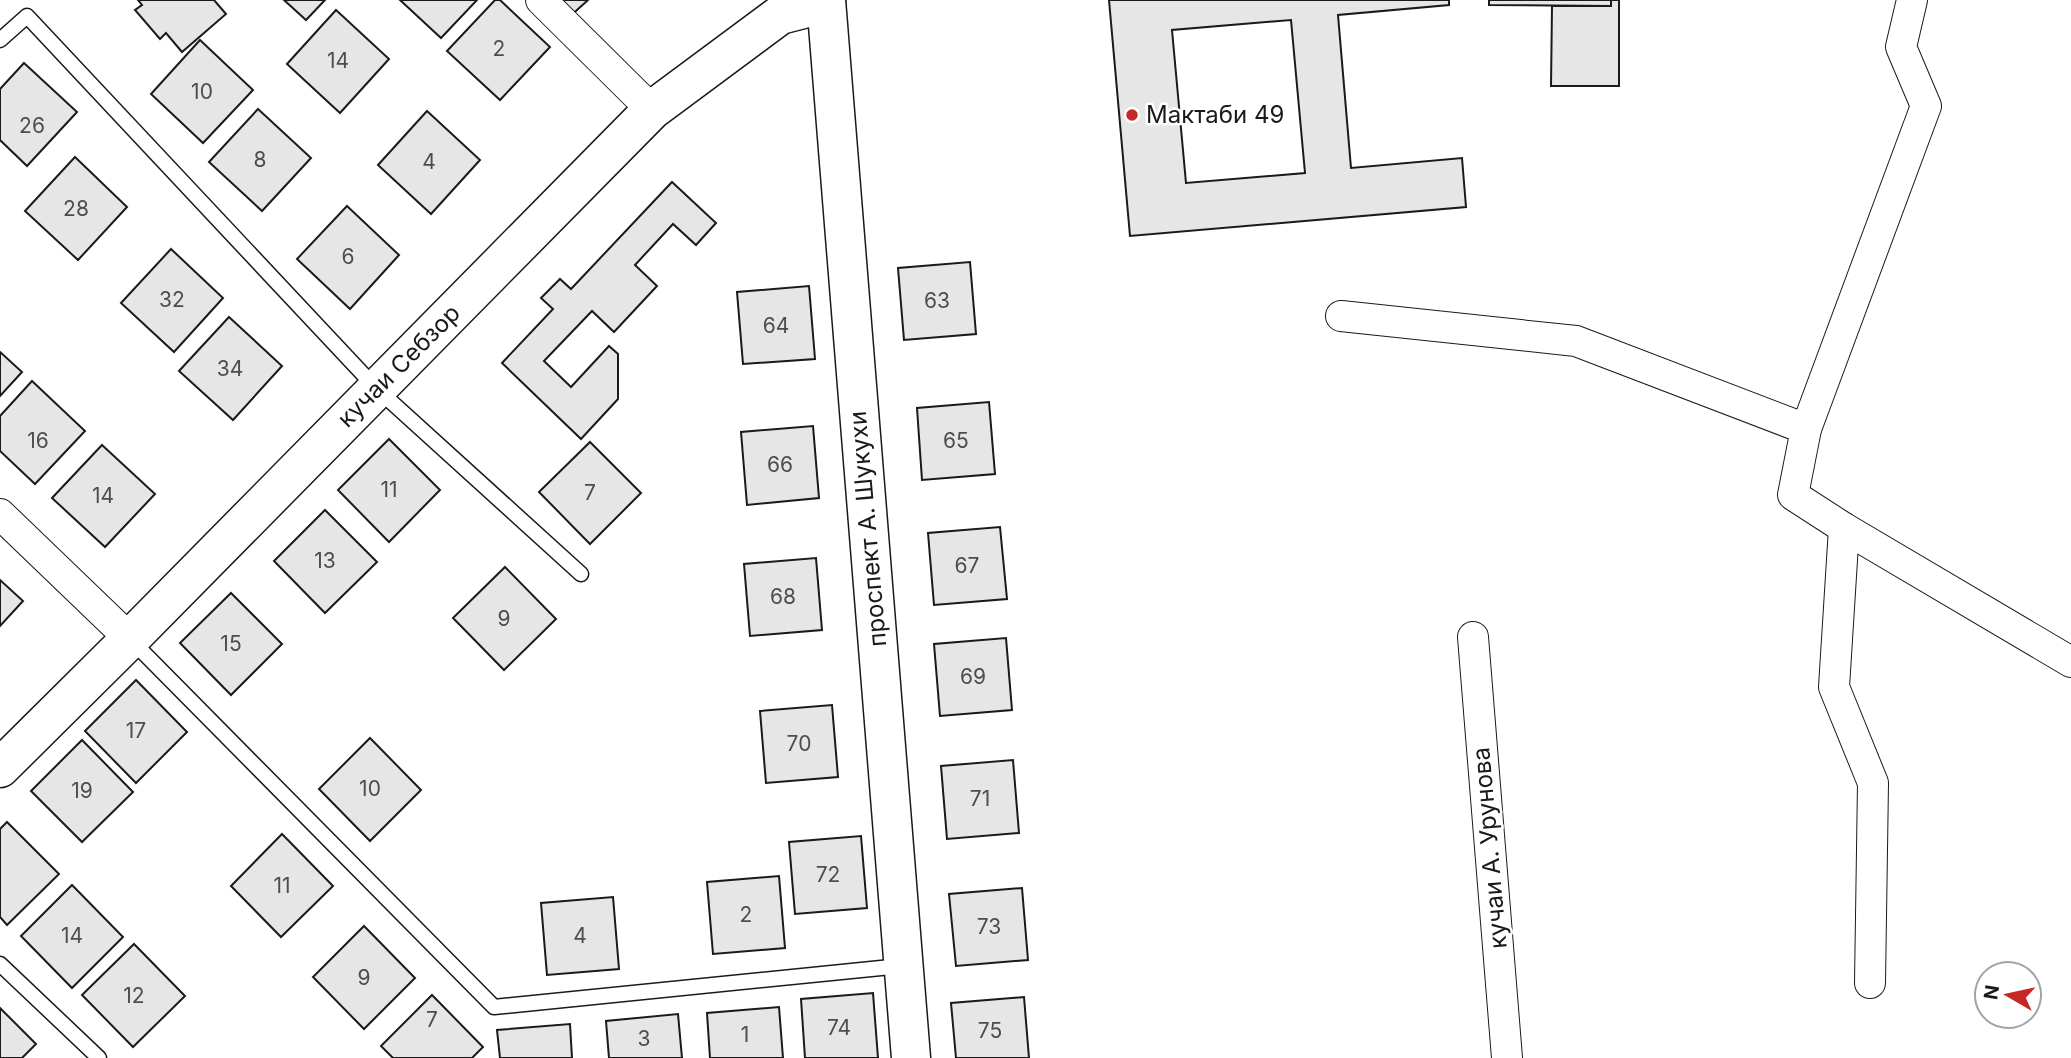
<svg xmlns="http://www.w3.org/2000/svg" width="2071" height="1058" viewBox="0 0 2071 1058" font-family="Inter,sans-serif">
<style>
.building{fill:#e6e6e6;stroke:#1a1a1a;stroke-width:2;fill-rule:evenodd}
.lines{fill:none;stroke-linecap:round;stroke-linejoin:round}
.service-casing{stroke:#1a1a1a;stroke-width:17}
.minor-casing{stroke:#1a1a1a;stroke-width:32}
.secondary-casing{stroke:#1a1a1a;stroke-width:41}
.service{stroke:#fff;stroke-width:14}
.minor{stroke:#fff;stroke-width:30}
.secondary{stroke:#fff;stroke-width:38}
.poi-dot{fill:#c62828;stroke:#fff;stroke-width:2.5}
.labels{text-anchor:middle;stroke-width:5;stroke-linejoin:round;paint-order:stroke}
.number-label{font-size:21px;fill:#4d4d4d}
.poi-label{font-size:24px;fill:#1a1a1a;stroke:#fff;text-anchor:start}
.street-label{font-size:24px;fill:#1a1a1a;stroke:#fff}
</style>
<rect width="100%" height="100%" fill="#fff"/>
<g class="building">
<path d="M138,0H214L226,14L182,52L166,33L160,39L135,10L142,5Z"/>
<path d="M284,0H325L306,20Z"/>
<path d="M400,0H477L441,38Z"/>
<path d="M495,0H500L550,47L500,100L447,51Z"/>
<path d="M548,0H588L566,20Z"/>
<path d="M1109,0H1449V5L1338,15L1351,168L1462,158L1466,207L1130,236ZM1291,20L1305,173L1186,183L1172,30Z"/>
<path d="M1489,0H1611V6L1489,5Z"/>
<path d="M1611,0H1619V86H1551L1552,6H1611Z"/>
<path d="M336,10L389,59L340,113L287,64Z"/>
<path d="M200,40L253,90L203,143L151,94Z"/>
<path d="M24,63L77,112L27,166L0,140V89Z"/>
<path d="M258,109L311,158L262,211L209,162Z"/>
<path d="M427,111L480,160L431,214L378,165Z"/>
<path d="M75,157L127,207L78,260L25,211Z"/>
<path d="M672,182L716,223L696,245L673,224L635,265L657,286L614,332L592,311L544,361L571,387L609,346L618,354V399L581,439L502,363L553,309L541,298L560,279L571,289Z"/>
<path d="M347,206L399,255L350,309L297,259Z"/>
<path d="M171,249L223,298L174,352L121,303Z"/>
<path d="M970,262L976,334L904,340L898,268Z"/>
<path d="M809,286L815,359L743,364L737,292Z"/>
<path d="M229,317L282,366L233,420L179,371Z"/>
<path d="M0,352L22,372L0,396Z"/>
<path d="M32,381L85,431L35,484L0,451V416Z"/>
<path d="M989,402L995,474L922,480L917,408Z"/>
<path d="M813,426L819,498L747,505L741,432Z"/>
<path d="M389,439L440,490L389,542L338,490Z"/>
<path d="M590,442L641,493L590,544L539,492Z"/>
<path d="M102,445L155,494L105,547L52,498Z"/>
<path d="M325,510L377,562L325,613L274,561Z"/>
<path d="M1000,527L1007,599L934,605L928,533Z"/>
<path d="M816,558L822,630L750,636L744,564Z"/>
<path d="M505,567L556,619L504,670L453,618Z"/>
<path d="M0,580L23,601L0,626Z"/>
<path d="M231,593L282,644L231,695L180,643Z"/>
<path d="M1006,638L1012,710L940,716L934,644Z"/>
<path d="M136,680L187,732L136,783L85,731Z"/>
<path d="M832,705L838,777L766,783L760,711Z"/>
<path d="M370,738L421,790L370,841L319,789Z"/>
<path d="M82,740L133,792L82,842L31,791Z"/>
<path d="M1013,760L1019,833L947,839L941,766Z"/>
<path d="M7,822L59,874L7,925L0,917V829Z"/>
<path d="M282,834L333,886L281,937L231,886Z"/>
<path d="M861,836L867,908L795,914L789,842Z"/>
<path d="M779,876L785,948L713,954L707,882Z"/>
<path d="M72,885L123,937L72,988L21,936Z"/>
<path d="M1022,888L1028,960L956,966L949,894Z"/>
<path d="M613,897L619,969L547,975L541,903Z"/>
<path d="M364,926L415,978L364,1029L313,977Z"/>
<path d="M134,944L185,996L133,1047L82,995Z"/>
<path d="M873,993L878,1058H805L801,999Z"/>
<path d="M432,995L483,1047L472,1058H393L381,1046Z"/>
<path d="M1024,997L1029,1058H956L951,1003Z"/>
<path d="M779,1007L783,1058H710L707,1013Z"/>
<path d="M0,1008L36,1044L22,1058H0Z"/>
<path d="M678,1014L682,1058H609L606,1021Z"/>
<path d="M570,1024L572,1058H500L497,1030Z"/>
</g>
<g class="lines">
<defs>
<g id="service">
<path d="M0,40L27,16L376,388L581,574"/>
<path d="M131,640L494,1007L901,966"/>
<path d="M0,964L99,1058"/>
</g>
<g id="minor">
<path d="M541,0L652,110"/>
<path d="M1912,0L1901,47L1926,106L1806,429L1793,495L1844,528L2071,662"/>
<path d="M1341,316L1576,341L1806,429"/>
<path d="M0,514L130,639"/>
<path d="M1844,528L1834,687L1873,783L1870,983"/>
<path d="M1473,637L1507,1058"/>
</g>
<g id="secondary">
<path d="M826,0L911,1058"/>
<path d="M0,768L130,639L652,110L780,15L826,3"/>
</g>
</defs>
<use href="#service" class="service-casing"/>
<use href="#minor" class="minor-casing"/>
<use href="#secondary" class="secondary-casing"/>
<use href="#service" class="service"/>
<use href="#minor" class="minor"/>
<use href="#secondary" class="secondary"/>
</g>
<circle class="poi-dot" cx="1132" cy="115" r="7"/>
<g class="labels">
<g class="number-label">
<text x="499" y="56">2</text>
<text x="338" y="68">14</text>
<text x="202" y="99">10</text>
<text x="32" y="133">26</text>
<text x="260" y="167">8</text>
<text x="429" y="169">4</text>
<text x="76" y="216">28</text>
<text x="348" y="264">6</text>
<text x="172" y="307">32</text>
<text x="937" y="308">63</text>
<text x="776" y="333">64</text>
<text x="230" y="376">34</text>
<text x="38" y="448">16</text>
<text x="956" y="448">65</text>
<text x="780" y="472">66</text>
<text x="389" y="497">11</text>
<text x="590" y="500">7</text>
<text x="103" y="503">14</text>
<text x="325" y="568">13</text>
<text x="967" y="573">67</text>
<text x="783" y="604">68</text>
<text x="504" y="626">9</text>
<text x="231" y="651">15</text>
<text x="973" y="684">69</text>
<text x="136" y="738">17</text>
<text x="799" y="751">70</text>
<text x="370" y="796">10</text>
<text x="82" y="798">19</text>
<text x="980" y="806">71</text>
<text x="828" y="882">72</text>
<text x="282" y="893">11</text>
<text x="746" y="922">2</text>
<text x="989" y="934">73</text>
<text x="72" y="943">14</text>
<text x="580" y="943">4</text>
<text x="364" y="985">9</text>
<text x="134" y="1003">12</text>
<text x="432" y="1027">7</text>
<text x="839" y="1035">74</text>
<text x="990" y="1038">75</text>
<text x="745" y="1042">1</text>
<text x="644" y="1046">3</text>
</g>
<g class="poi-label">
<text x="1146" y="123">Мактаби 49</text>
</g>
<g class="street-label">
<text transform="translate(399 366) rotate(-45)" y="8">кучаи Себзор</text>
<text transform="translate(868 529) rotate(-95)" y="8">проспект А. Шукухи</text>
<text transform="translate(1490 848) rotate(-95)" y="8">кучаи А. Урунова</text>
</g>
</g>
<g transform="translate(2008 995) rotate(279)"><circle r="33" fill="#ffffff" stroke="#a3a3a3" stroke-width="2"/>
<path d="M0-5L12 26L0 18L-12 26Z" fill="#c62828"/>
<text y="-10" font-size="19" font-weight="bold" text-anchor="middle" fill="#1a1a1a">N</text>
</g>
</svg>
